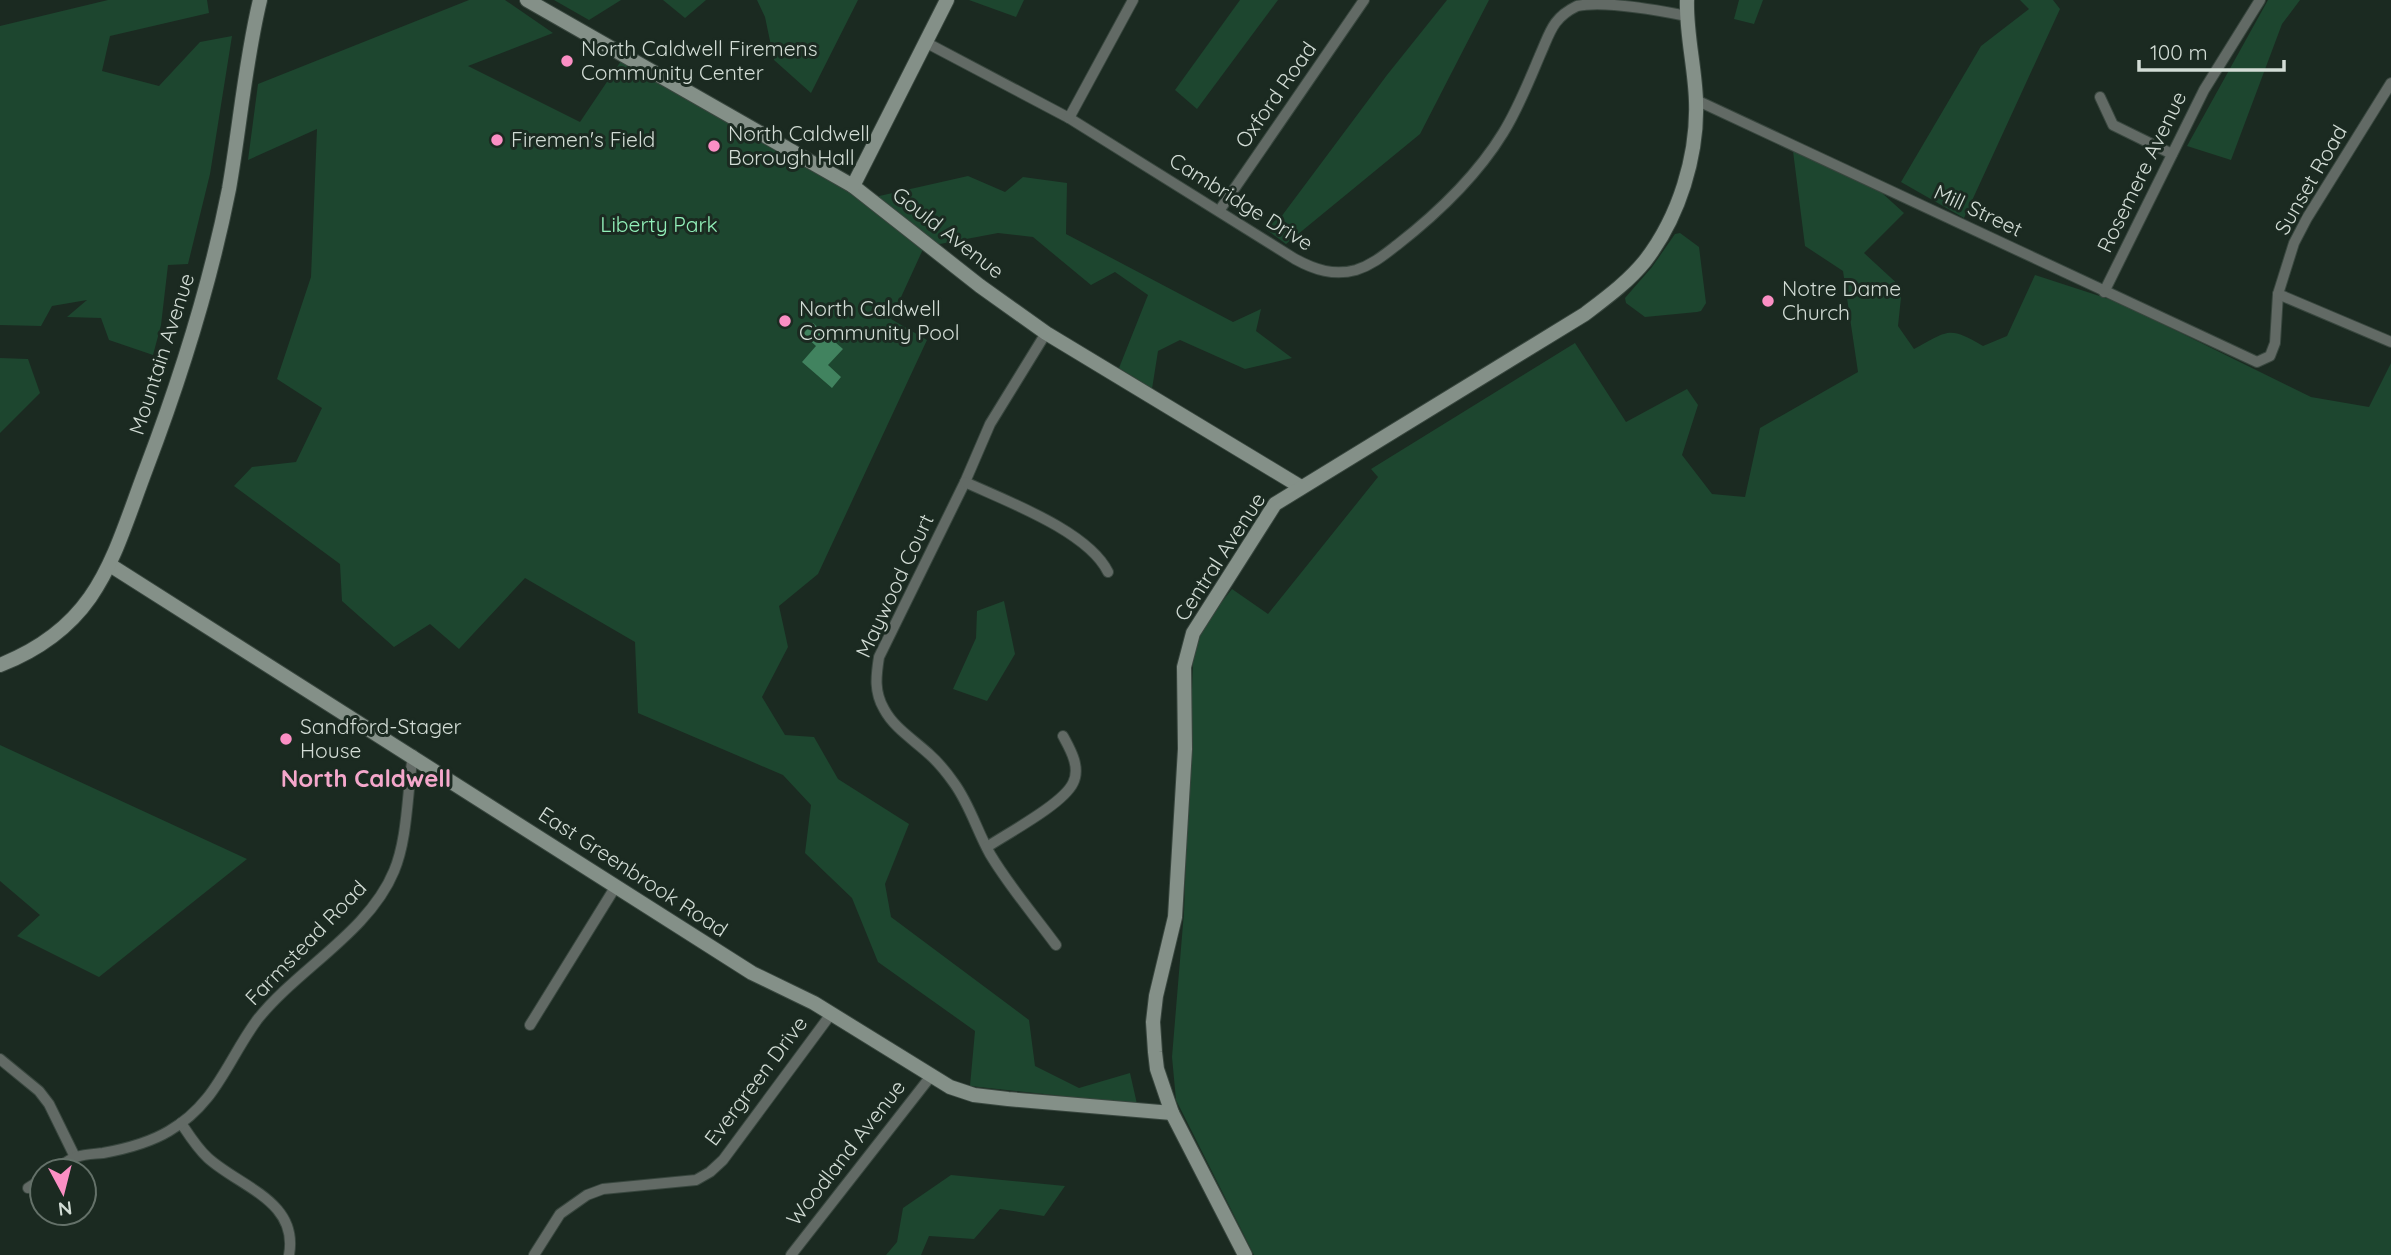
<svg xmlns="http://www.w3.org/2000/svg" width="2391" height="1255" viewBox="0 0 2391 1255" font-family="Quicksand,sans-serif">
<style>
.green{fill:#1d462f}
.water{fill:#41835f}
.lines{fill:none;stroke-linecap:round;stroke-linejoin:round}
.street-casing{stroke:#38463e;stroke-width:12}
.secondary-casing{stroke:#38463e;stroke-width:16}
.street{stroke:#626a65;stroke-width:10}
.secondary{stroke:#849088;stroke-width:14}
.poi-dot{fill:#fb8fc4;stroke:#1b2a21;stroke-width:2.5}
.labels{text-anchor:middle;stroke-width:6;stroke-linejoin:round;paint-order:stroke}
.poi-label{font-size:21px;fill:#d2dcd5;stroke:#1b2a21;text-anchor:start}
.street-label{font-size:21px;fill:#d2dcd5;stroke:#1b2a21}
.park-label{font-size:21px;fill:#92f0b9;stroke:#1b2a21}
.quarter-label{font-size:24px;font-weight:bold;fill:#f4a7cb;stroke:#1b2a21}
</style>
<rect width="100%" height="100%" fill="#1b2a21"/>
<g class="green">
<path d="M108,0H207L209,13L110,36L102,71L159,86L200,42L232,36L210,174L188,264L168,265L161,325L153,355L109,340L101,318L67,317L87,300L52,306L41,326L0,325V26Z"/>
<path d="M469,0H505L553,33L468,66L580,122L625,55L866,199L968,176L1005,192L1023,177L1067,183L1066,234L1233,322L1261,309L1256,331L1292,358L1245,369L1180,340L1158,351L1152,389L1119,368L1148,295L1115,272L1091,285L1033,237L998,233L924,247L891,319L927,340L818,574L779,606L788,647L762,697L785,735L814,737L838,779L909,824L885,884L891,917L1029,1020L1035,1066L1079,1088L1130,1073L1137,1104L970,1086L975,1031L878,962L852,898L805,853L811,805L783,775L638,713L635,642L525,578L459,649L430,624L394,647L342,601L340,564L234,486L252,467L296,462L322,408L277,379L311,277L317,129L248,160L258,84Z"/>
<path d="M554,0H621L589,20Z"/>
<path d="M663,0H706L685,18Z"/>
<path d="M757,0H858L811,93L774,60L765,17Z"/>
<path d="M969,0H1024L1016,17Z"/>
<path d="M1240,0H1278L1197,109L1175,90Z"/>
<path d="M1447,0H1489L1420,134L1286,244L1264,228L1281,217L1387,75Z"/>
<path d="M1739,0H1763L1754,24L1734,19Z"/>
<path d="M2020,0H2053L2060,9L1964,218L1901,182L1981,46L2029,9Z"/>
<path d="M2268,0H2300L2282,24L2231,160L2187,146Z"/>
<path d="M1793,151L1882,193L1904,213L1864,253L1902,288L1898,326L1914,349C1948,331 1948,325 1983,346L2007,336L2035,275L2118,302L2311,397L2369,407L2391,363V1255H1254L1176,1100L1172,1057L1184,912L1193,662L1201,628L1232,589L1268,614L1378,477L1371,469L1575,343L1626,422L1687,389L1698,405L1682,455L1712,494L1745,497L1760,428L1858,372L1843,271L1805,246Z"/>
<path d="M1680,233L1699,247L1706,303L1701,311L1697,312L1645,317L1626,303L1625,298L1652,267L1675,234Z"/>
<path d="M0,358L28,359L40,393L0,433Z"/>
<path d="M1004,601L1015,654L987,701L953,689L976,638L977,611Z"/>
<path d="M0,745L247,859L99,977L17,936L40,915L0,881Z"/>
<path d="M951,1175L1065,1186L1044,1216L1000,1209L974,1239L929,1236L921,1255H886L897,1242L903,1208Z"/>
</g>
<path class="water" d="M813,323L843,349L828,365L841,377L832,388L802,362L816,346L803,334Z"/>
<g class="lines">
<defs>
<g id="street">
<path d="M925,42L1069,118L1295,259C1315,270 1334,276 1356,270C1372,265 1384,255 1397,245C1438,213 1476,177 1503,133C1518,109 1529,81 1540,55C1550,33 1552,18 1577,6C1604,0 1657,10 1687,16"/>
<path d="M2100,97L2113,125L2172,154"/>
<path d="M1696,100L2257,362L2270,356L2275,343L2278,294L2294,243L2307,218L2391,83"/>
<path d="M1069,118L1133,0"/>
<path d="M1219,211L1364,0"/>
<path d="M2104,292L2204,90L2260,0"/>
<path d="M2278,294L2391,342"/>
<path d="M1046,333L990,424L965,482L879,657C876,676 874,692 884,709C894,728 914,740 929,754C938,762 947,773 954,783C970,805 977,831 990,854C1009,886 1034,915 1056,945"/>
<path d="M965,482C1006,501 1088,531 1108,572"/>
<path d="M987,847C1008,833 1063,804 1073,783C1081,767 1070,749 1063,736"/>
<path d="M530,1025L616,886"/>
<path d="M0,1059L39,1091L49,1104L75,1157"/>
<path d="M181,1123C189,1135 197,1148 208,1158C240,1187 299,1201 289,1255"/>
<path d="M54,1171C61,1166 69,1159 76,1157C85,1154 94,1154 103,1153C125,1149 149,1143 169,1131C216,1104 227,1061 257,1020C297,969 369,932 394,871C408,838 407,792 413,755"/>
<path d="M28,1188L42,1179"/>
<path d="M534,1255L560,1214L587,1195L603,1189L696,1180L710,1172L723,1160L831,1014"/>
<path d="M791,1255L931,1076"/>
</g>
<g id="secondary">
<path d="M527,0L853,186L980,286L1046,333L1301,487"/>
<path d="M853,186L947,0"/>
<path d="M110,565L752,973L814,1003L950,1087L974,1095L1008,1099L1172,1113"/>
<path d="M0,665C99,626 112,559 146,469C181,377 210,285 229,189C240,126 245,62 260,0"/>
<path d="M1245,1255L1172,1113L1157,1069L1155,1052L1153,1022L1156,996L1175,917L1185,749L1184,667L1193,633L1275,504L1585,314C1606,298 1628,282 1645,261C1679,217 1698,156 1696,101C1695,67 1686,34 1687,0"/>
</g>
</defs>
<use href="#street" class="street-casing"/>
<use href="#secondary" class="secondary-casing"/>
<use href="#street" class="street"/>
<use href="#secondary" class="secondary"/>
</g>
<g class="poi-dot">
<circle cx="567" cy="61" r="7"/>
<circle cx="497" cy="140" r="7"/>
<circle cx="714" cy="146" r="7"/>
<circle cx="1768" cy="301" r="7"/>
<circle cx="785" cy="321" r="7"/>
<circle cx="286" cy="739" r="7"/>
</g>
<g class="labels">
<g class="poi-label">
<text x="581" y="56">North Caldwell Firemens<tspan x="581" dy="24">Community Center</tspan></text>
<text x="728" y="141">North Caldwell<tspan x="728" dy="24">Borough Hall</tspan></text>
<text x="511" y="147">Firemen's Field</text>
<text x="1782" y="296">Notre Dame<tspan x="1782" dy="24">Church</tspan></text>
<text x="799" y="316">North Caldwell<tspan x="799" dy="24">Community Pool</tspan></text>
<text x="300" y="734">Sandford-Stager<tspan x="300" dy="24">House</tspan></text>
</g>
<g class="street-label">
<text transform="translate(1276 95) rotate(-55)" y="7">Oxford Road</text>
<text transform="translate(2142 172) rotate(-64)" y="7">Rosemere Avenue</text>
<text transform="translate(2311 180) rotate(-60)" y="7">Sunset Road</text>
<text transform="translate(1241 202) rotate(32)" y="7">Cambridge Drive</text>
<text transform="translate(1978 211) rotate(25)" y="7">Mill Street</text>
<text transform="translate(948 233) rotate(38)" y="7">Gould Avenue</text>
<text transform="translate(162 354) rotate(-72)" y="7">Mountain Avenue</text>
<text transform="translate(1220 557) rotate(-57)" y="7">Central Avenue</text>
<text transform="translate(895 586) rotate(-65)" y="7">Maywood Court</text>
<text transform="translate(633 872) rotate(33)" y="7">East Greenbrook Road</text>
<text transform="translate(306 943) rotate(-46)" y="7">Farmstead Road</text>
<text transform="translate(756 1081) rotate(-53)" y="7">Evergreen Drive</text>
<text transform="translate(846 1153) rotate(-52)" y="7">Woodland Avenue</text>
</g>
<g class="park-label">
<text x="659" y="232">Liberty Park</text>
</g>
<g class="quarter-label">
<text x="366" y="787">North Caldwell</text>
</g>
</g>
<g transform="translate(63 1192) rotate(173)"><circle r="33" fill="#1b2a21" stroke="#647169" stroke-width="2"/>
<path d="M0-5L12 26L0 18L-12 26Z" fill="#fb8fc4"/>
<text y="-10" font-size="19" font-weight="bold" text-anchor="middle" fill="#d2dcd5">N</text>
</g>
<path d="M2139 60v10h145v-10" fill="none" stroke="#d2dcd5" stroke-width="3.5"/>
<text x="2150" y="60" font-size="21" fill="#d2dcd5" stroke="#1b2a21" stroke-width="5" paint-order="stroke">100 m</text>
</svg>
